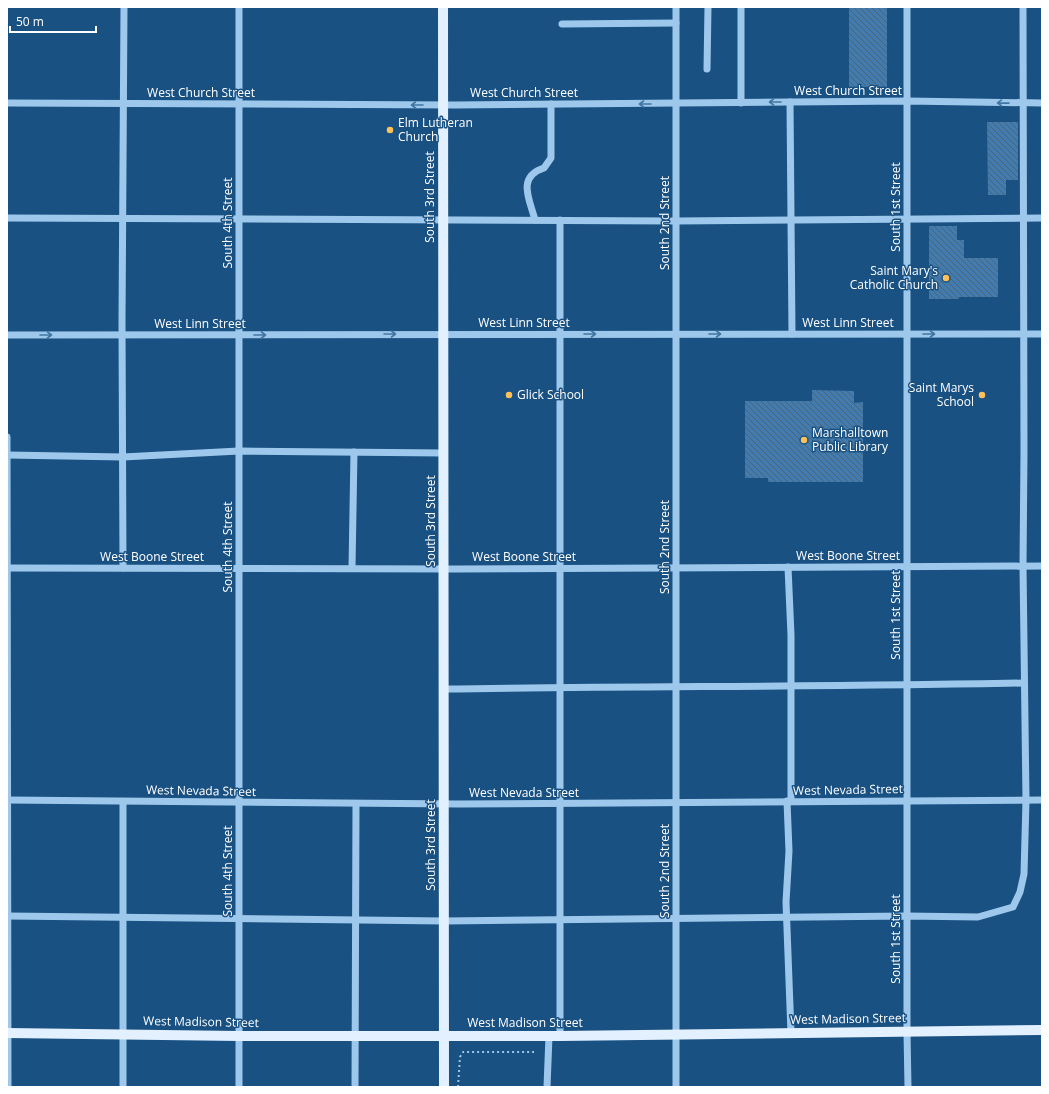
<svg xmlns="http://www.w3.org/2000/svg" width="1049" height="1094" viewBox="0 0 1049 1094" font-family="'Open Sans',sans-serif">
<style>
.building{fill:url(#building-back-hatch)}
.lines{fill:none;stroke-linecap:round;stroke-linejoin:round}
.path{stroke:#9ec8eb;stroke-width:2;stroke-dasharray:2 3;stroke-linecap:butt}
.minor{stroke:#9ec8eb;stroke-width:7}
.major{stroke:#e2f0ff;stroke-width:10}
.oneway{stroke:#4175a2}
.poi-dot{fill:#fec059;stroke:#195183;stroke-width:1.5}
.labels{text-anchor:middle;stroke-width:3;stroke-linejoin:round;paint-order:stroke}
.street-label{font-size:12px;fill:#fff;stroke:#195183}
.poi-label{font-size:12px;fill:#fff;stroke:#195183;text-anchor:start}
</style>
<defs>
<pattern id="building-back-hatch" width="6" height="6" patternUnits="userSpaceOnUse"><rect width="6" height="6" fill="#427bac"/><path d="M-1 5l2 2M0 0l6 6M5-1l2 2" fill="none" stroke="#47647c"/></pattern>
</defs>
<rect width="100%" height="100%" fill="#195183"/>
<g class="building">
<rect x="849" y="7" width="38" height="80"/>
<path d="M987,122H1018V180H1006V195H988Z"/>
<path d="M929,226H957V240H964V258H998V297H959V299H929Z"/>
<path d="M812,390L854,391V403L863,402V482H768V478H745V401H812Z"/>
</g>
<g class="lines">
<path class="path" d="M458,1087L460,1057L463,1052H534"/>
<g class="minor">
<path d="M239,7V1087"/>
<path d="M741,7V103"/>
<path d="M907,7V1032L908,1087"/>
<path d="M562,24L676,23"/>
<path d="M707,69L708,7"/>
<path d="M790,102L792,334"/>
<path d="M7,103L455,105L907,101L1042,103"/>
<path d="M7,218L676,221L1042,218"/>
<path d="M535,220C530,200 516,177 544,168L551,158V104"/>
<path d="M560,220V1036"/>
<path d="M7,335L1042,334"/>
<path d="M7,437L8,1087"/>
<path d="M7,455L123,457L239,451L443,453"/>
<path d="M788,567L791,635V801"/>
<path d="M7,568L456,569L1042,566"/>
<path d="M123,568L122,322L124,7"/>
<path d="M352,568L354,452"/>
<path d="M444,689C637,686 831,687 1024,683"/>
<path d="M7,800L458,804L1042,800"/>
<path d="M787,801L789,851L786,902L791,1033"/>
<path d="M123,802V1087"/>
<path d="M7,916L444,921L907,916L978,917L1013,907L1020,892L1024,874L1026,800L1023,566L1024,453L1023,7"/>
<path d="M355,1087L356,804"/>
<path d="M547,1087L549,1036"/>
<path d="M676,1087V7"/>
</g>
<g class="major">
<path d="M443,7L444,1087"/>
<path d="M7,1033L239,1036H560L1042,1030"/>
</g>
</g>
<defs><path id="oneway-shaft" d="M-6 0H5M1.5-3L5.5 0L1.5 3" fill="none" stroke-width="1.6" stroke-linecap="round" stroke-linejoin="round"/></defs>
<g class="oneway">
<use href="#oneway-shaft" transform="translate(775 102) rotate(180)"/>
<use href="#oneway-shaft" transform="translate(1003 103) rotate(-179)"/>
<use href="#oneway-shaft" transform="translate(645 104) rotate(180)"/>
<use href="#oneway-shaft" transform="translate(417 105) rotate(-180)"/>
<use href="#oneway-shaft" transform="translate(390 334)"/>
<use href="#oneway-shaft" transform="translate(590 334)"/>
<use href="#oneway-shaft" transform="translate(715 334)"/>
<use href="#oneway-shaft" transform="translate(929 334)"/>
<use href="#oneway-shaft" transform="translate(46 335)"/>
<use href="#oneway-shaft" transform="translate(260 335)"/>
</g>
<g class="poi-dot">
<circle cx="390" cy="130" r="4"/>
<circle cx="946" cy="278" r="4"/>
<circle cx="509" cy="395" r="4"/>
<circle cx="982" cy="395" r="4"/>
<circle cx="804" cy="440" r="4"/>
</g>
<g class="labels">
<g class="street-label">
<text x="848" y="95">West Church Street</text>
<text x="201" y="97">West Church Street</text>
<text x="524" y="97">West Church Street</text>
<text transform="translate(430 197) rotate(-90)" y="4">South 3rd Street</text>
<text transform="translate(896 207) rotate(-90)" y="4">South 1st Street</text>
<text transform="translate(228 223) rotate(-90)" y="4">South 4th Street</text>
<text transform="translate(665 223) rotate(-90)" y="4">South 2nd Street</text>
<text x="524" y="327">West Linn Street</text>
<text x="848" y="327">West Linn Street</text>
<text x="200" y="328">West Linn Street</text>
<text transform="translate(431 521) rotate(-90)" y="4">South 3rd Street</text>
<text transform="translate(228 547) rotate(-90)" y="4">South 4th Street</text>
<text transform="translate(665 547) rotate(-90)" y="4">South 2nd Street</text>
<text x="848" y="560">West Boone Street</text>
<text x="152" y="561">West Boone Street</text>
<text x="524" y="561">West Boone Street</text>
<text transform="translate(896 615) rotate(-90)" y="4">South 1st Street</text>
<text transform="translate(848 790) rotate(-1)" y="4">West Nevada Street</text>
<text transform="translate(201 791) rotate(1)" y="4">West Nevada Street</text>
<text x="524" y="797">West Nevada Street</text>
<text transform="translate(431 845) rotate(-90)" y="4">South 3rd Street</text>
<text transform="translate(228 871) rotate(-90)" y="4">South 4th Street</text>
<text transform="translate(665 871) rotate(-90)" y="4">South 2nd Street</text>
<text transform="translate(896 939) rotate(-90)" y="4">South 1st Street</text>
<text transform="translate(848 1019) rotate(-1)" y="4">West Madison Street</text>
<text transform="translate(201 1022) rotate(1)" y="4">West Madison Street</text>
<text x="525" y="1027">West Madison Street</text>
</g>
<g class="poi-label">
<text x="398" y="127">Elm Lutheran<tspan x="398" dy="14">Church</tspan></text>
<text x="938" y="275" text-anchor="end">Saint Mary's<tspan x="938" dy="14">Catholic Church</tspan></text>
<text x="974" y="392" text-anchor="end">Saint Marys<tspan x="974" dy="14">School</tspan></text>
<text x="517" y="399">Glick School</text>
<text x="812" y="437">Marshalltown<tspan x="812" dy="14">Public Library</tspan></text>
</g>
</g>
<rect width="1049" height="1094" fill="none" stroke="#ffffff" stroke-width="16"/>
<path d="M10 26v6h86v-6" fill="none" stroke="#ffffff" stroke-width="2"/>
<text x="16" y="26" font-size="12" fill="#ffffff" stroke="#195183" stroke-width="3" paint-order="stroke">50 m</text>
</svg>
